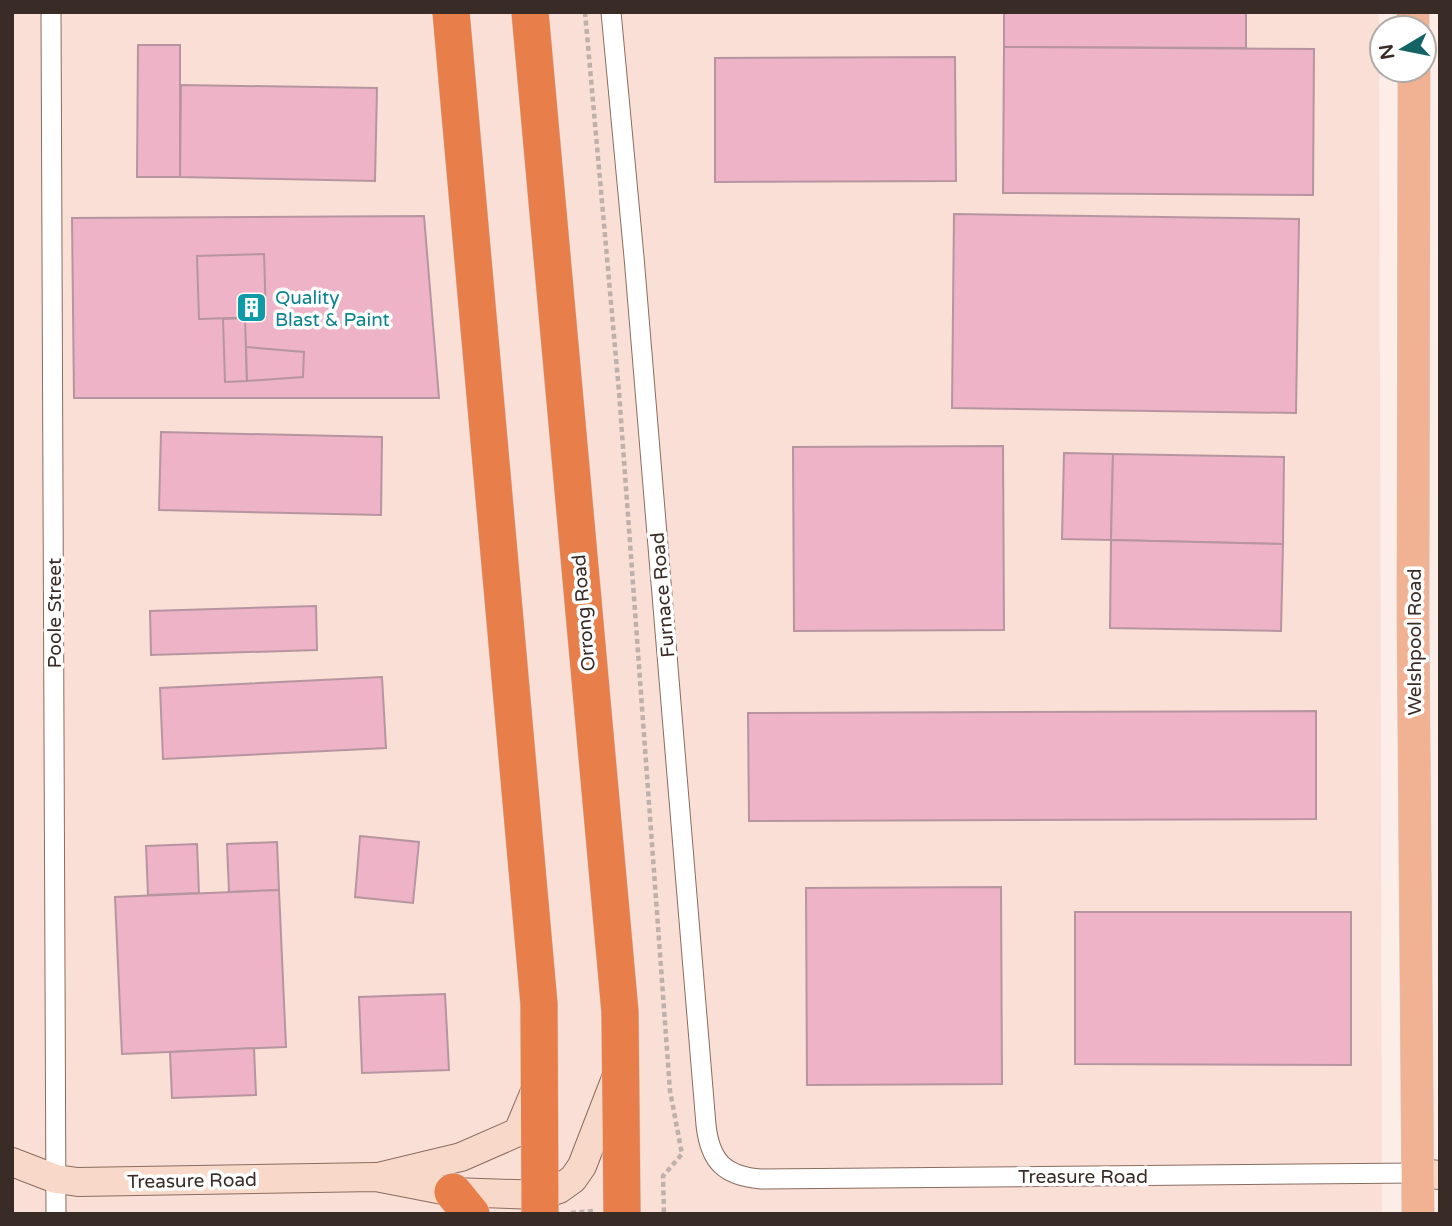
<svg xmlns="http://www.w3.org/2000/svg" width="1452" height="1226" viewBox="0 0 1452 1226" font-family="'Varela Round',sans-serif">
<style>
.built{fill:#f9dfd5}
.building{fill:#eeb3c7;stroke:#b795a0;stroke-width:2}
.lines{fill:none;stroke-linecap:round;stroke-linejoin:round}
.street-casing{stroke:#8a6c60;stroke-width:21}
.secondary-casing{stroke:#8a6c60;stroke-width:30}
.primary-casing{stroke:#cfcccb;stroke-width:33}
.highway-casing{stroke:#cfcccb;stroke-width:38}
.path{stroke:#bfb0ab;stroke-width:4.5;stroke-dasharray:5 3.5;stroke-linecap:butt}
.street{stroke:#fff;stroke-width:19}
.secondary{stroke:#f8d9c9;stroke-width:28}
.primary{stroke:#f1b293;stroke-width:32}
.highway{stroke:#e87f4b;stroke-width:37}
.labels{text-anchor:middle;stroke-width:7;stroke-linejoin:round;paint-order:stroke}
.culture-label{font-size:19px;fill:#0d838f;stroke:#fff;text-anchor:start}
.street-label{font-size:19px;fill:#392c27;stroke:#fff}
</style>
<rect width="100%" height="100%" fill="#fcede8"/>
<path class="built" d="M12,12H1379L1382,1214H12Z"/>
<g class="building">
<path d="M1004,12H1246V48L1004,47Z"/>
<path d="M138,45H180V177H137Z"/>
<path d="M1004,47L1314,49L1313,195L1003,193Z"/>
<path d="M955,57L956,181L715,182V58Z"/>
<path d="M181,85L377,88L375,181L180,177Z"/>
<path d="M954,214L1299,219L1296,413L952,408Z"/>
<path d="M424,216L439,398H74L72,218Z"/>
<path d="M264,254L266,317L199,319L197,256Z"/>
<path d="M245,318L247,381L225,382L223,319Z"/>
<path d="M246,347L304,352L303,377L247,381Z"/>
<path d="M161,432L382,437L381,515L159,510Z"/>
<path d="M1003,446L1004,630L794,631L793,447Z"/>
<path d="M1064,453L1113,454L1111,540L1062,539Z"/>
<path d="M1113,454L1284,457L1283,544L1111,540Z"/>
<path d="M1111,540L1283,544L1281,631L1110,628Z"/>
<path d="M316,606L317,650L151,655L150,611Z"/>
<path d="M382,677L386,748L163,759L160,688Z"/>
<path d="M1316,711V819L749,821L748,713Z"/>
<path d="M360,836L419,842L413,903L355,897Z"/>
<path d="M277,842L279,890L229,892L227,844Z"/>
<path d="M197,844L199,893L148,895L146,846Z"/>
<path d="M1001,887L1002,1084L807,1085L806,888Z"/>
<path d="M279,890L286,1047L122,1054L115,897Z"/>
<path d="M1075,912H1351V1065L1075,1064Z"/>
<path d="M445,994L449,1070L362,1073L359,997Z"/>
<path d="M254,1048L256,1095L172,1098L170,1052Z"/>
</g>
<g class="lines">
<defs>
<g id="street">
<path d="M51,12L56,1214"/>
<path d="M611,12L634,257L706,1125C710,1161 724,1176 761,1179L1418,1173"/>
</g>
<g id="secondary">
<path d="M12,1162L56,1179L78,1182L376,1177L453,1192L541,1195L559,1189L573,1179L582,1166L616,1078"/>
<path d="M1418,1173L1440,1175"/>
<path d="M382,1176L461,1157L518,1132L536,1089"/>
</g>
<g id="primary">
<path d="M1413,12V28"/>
<path d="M1414,70L1413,616L1418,1214"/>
</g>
<g id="highway">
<path d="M451,12L539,1004L540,1214"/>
<path d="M530,12L620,1012L622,1214"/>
<path d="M453,1192L471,1214"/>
</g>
</defs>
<use href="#street" class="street-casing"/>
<use href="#secondary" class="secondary-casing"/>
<use href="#primary" class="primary-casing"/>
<use href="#highway" class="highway-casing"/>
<g class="path">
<path d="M585,12L619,392L670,1091L682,1154L663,1176L664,1214"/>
<path d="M571,1213L594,1211"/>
</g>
<use href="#street" class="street"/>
<use href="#secondary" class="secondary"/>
<use href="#primary" class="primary"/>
<use href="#highway" class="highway"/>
</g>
<defs>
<symbol id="building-square" viewBox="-11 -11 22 22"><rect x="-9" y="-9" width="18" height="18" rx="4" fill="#0f9aa8" stroke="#fff"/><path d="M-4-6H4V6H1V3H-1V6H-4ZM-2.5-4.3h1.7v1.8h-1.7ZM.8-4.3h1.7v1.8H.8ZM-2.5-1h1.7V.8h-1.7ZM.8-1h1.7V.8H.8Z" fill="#fff"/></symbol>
</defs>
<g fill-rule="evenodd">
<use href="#building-square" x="234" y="290" width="35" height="35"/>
</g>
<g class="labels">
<g class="culture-label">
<text x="275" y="304">Quality<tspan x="275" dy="22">Blast &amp; Paint</tspan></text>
</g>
<g class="street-label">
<text transform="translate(662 595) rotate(-95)" y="7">Furnace Road</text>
<text transform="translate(54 613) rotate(-90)" y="7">Poole Street</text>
<text transform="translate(583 613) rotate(-95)" y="7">Orrong Road</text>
<text transform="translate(1414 642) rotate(-90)" y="7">Welshpool Road</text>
<text x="1083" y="1183">Treasure Road</text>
<text transform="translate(192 1180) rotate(-1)" y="7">Treasure Road</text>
</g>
</g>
<rect width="1452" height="1226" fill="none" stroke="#392c27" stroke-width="28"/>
<g transform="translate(1403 49) rotate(260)"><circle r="33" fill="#ffffff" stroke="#b0aba9" stroke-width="2"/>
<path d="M0-5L12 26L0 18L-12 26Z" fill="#146466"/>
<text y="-10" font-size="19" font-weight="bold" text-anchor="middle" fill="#392c27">N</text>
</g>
</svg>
